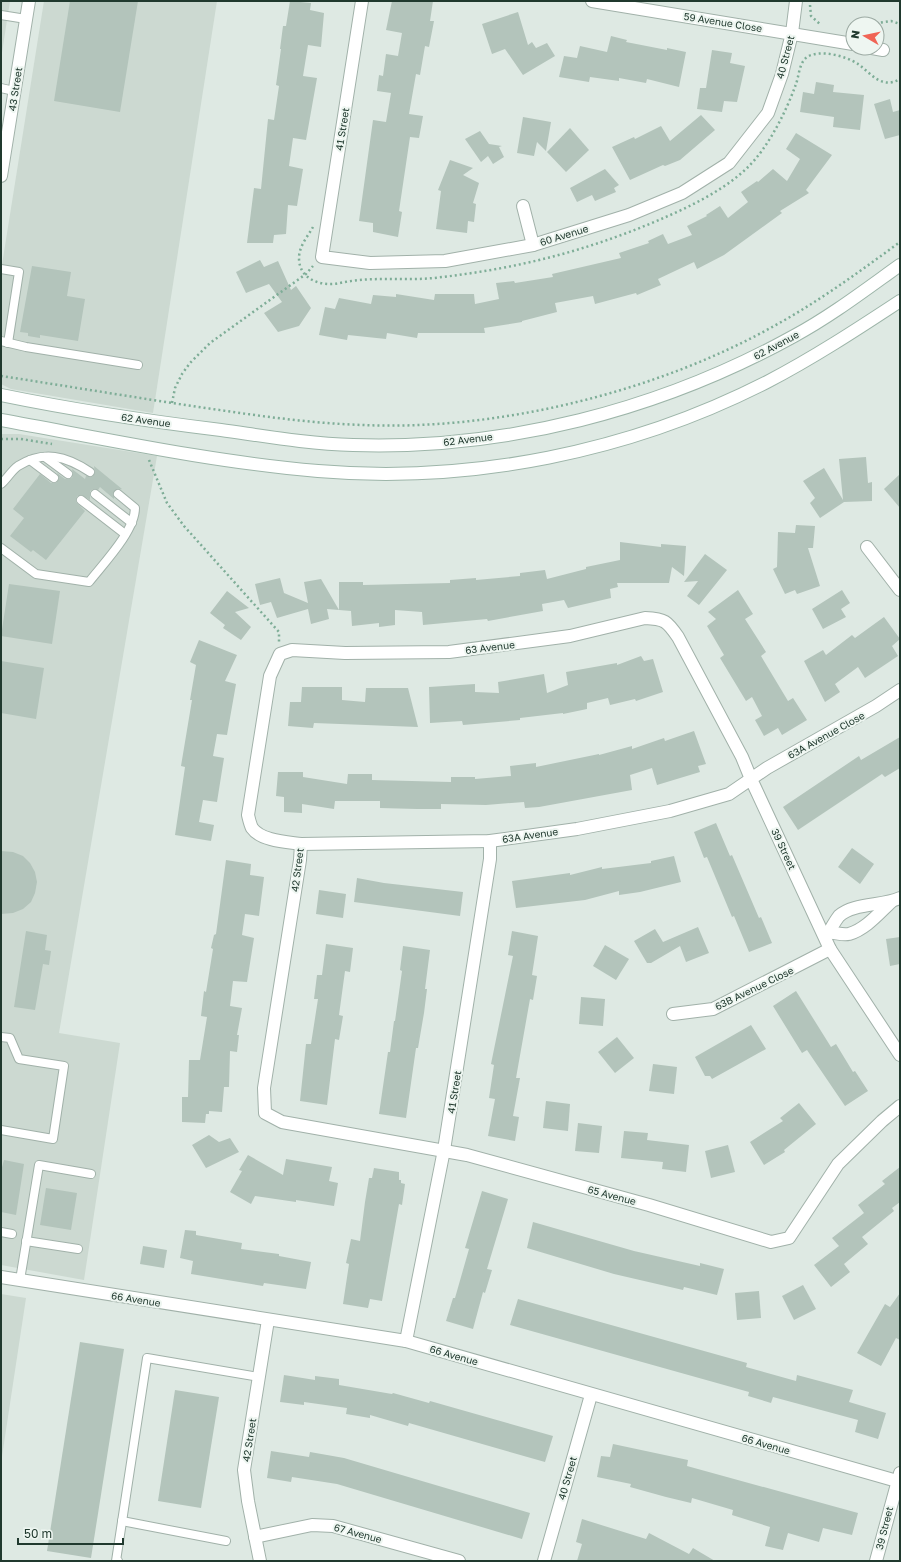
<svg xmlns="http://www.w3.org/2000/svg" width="901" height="1562" viewBox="0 0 901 1562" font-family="'Golos Text',sans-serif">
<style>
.built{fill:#ccd9d1}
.building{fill:#b3c4bb}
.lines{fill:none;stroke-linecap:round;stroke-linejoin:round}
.service-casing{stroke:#a1b1a9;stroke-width:10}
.minor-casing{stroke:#a1b1a9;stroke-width:14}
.tertiary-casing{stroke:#a1b1a9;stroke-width:14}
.secondary-casing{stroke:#9db5a9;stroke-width:14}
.path{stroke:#7ead97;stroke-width:2.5;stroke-dasharray:2 3;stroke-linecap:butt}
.service{stroke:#fff;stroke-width:8}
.minor{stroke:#fff;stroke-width:12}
.tertiary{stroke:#fff;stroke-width:12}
.secondary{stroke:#fff;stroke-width:12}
.labels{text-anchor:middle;stroke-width:4;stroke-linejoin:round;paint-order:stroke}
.street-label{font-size:10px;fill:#20392e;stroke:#eef6f1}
</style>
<rect width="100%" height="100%" fill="#dee9e3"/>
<g class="built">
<path d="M1,1H10L1,59Z"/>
<path d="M44,1H217L153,413L11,389L1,384V271Z"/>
<path d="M1,434H19L157,456L59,1033L120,1043L84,1280L1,1265Z"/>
<path d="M1,1294L26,1298L1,1463Z"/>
</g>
<g class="building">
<path d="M70,1H138L120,112L54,101Z"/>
<path d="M290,1L311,3L310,10L324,13L321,47L308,45L303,76L317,78L306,140L293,138L289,166L303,169L297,206L288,205L286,234L274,235L273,243H247L254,188L261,189L268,119L274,120L279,86L276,85L281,49H280L283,26H286Z"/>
<path d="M392,1H433L430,21H434L429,47L425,46L420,75L416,74L409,114L423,116L419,138L410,137L399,211L402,212L398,237L373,232V223L359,221L373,120L386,122L391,93L377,91L379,75L383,76L386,54L398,56L402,33L386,30Z"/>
<path d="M518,12L528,45L532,42L536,48L547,43L555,56L523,75L505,49L492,54L482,24Z"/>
<path d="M611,36L627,40L626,42L667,50V48L686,52L679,87L647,79L646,83L619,78V81L590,77L589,82L559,77L564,56L577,58L580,46L607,52Z"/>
<path d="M712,50L732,53L730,63L745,66L737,102L724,101L722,112L697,109L700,88H706Z"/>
<path d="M816,82L834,85L833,92L864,95L860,130L833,127L834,117L800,112L803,92L814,94Z"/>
<path d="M890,99L893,112L900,110V135L885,139L874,104Z"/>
<path d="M701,115L715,130L680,160L665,166L663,165L630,180L612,147L634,137L635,139L661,126L670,141Z"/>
<path d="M523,117L551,122L546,151L537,142L534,156L517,153Z"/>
<path d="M570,128L589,150L566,172L547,152Z"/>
<path d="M480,131L489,144L502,146L499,147L504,157L493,164L488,156L481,162L465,139Z"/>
<path d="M796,133L832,155L806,190L809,193L780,211L782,213L724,255L697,269L694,262L658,279L661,285L637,295L636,293L595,304L593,296L555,303L557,312L522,321V322L484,328L485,333H418L417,338L387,333L386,339L348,335L347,340L319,335L325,307L335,309L339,298L371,304L373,295L396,297V294L434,300L435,294H474L475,304L499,299L496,283L514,281L515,283L553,277L552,274L621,258L619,253L649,243L648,241L663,234L668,244L692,235L687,226L707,216L706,215L720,206L728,218L748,202L741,192L757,181L758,182L773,169L787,181L800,159L786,149Z"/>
<path d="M450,160L473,168L463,175L479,183L473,203L476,204L474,222L468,221L467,233L436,229L441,191L438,190Z"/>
<path d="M605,169L619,185L614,188L616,192L595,201L592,195L577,202L570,188Z"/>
<path d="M260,260L264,267L278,261L291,290L296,286L311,308L299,326L278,332L264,313L282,302L269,284L246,293L236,272Z"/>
<path d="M32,266L71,272L67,296L85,299L78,341L40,335V338L28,336V333L20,332Z"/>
<path d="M866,457L868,483L872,482V501L844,502L820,518L810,503L815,498L803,481L824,468L843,500L839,459Z"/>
<path d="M94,466L122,489L114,491V499L100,487L98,490L93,489L90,491V500L82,495L77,496L76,502L85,511L46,560L33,550L31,552L10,536L24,518L13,509L40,474L51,483H56L59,479L57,473L65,479L72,478L73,474L72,469L85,479L86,476L92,477L95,473Z"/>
<path d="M900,474V508L884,489Z"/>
<path d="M796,525L815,526L813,548H808L820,586L797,594L795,590L785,594L773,569L777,567L778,532L795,533Z"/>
<path d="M620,542L661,547V544L686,546L684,576L672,567L669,583H617L618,587L610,589L611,598L568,608L564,600L542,604L543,611L488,621L487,619L423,625L422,612L395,610V625L379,627V623L352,626L351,611L327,609L329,619L311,624L308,609L277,618L271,602L260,605L255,584L280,578L284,593L308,603L304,582L321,579L339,610V582H363V585L450,583V580L476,578V580L520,576V573L545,570L547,579L586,569V567L620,560Z"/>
<path d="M705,554L727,570L699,605L687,596L698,581L684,582Z"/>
<path d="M9,584L60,591L52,644L1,636Z"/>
<path d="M738,590L753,614L745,619L766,652L761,656L788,701L793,698L807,720L782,735L778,728L764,736L755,720L762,716L752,697L746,701L720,658L724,655L707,626L716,619L708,612Z"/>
<path d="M842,590L850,603L841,609L846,617L823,629L812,609Z"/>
<path d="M227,591L249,608L235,612L251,627L241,640L223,628L225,625L210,613Z"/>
<path d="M884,617L900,639L892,646L898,656L865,678L858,667L835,684L840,692L825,702L804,661L823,650L826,655L852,635L855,638Z"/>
<path d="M199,640L237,655L225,681L236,684L227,735L217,734L213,756L224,758L217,802L203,800L199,822L214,825L211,841L175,835L185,767L181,766L192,700H190L196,665L190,662Z"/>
<path d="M641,656L644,661L653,659L663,692L636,701L635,699L610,705L608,698L587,703V709L563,714V713L520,718V720L463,725L462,721L430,723L429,687L475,684V692L499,693L498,682L544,674L547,693L568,685L566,672L617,663V665Z"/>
<path d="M1,661L44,668L36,719L1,713Z"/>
<path d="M302,687H342V700L365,702L366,688H408L418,727L314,723L313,728L288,726L290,702H301Z"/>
<path d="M694,731L706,764L698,766L700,772L657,785L652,768L630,775L632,790L539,807L525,808L524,802L486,805L441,804V809H417L380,808V801H335L334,809L302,804V813L284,812V797L276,796L278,772H303V777L347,784L348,774H372V780L451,782V777H475V779L511,776L510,766L536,763V767L599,754V755L632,746V749L664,738L665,741Z"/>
<path d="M900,737V768L885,777L882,774L798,830L783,807L859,756L861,760Z"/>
<path d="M716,823L730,856L732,855L759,918L761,917L772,943L749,952L734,916L732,917L707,857L704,858L694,832Z"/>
<path d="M852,848L874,864L860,884L838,867Z"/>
<path d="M1,851L13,852L23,856L30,863L35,872L37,882L35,893L31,902L23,909L13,913L1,914Z"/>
<path d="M674,856L681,882L640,892L619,895V891L585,900L516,908L512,881L570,873V875L602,867V869L651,863V861Z"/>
<path d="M226,860L251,864L250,875L264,877L259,916L245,914L242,935L254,938L247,982L233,981L230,1006L242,1008L237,1035H239L237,1052L230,1051L229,1087H224L222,1112L209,1111V1114H206L205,1123L182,1122V1097H188L189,1060H200L207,1017L201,1016L204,991L206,992L213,949L211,948L214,935L216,934Z"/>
<path d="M357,878L384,883L463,892L460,916L354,902Z"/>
<path d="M319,890L346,894L343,918L316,914Z"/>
<path d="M698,927L709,953L686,962L680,946L651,963H647L634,941L655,929L663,942Z"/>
<path d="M26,931L47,935L45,950L51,951L49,965L43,964L35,1010L14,1007Z"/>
<path d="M512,931L538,936L532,975L537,976L533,1000L530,999L516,1078H520L513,1116L519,1117L515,1141L488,1136L495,1099L489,1098L494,1065L491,1064L513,956L508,955Z"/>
<path d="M900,937V964L890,966L886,939Z"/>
<path d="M326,944L353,948L350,972L345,971L339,1015L343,1016L339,1040L335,1039L327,1105L300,1101L306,1044H311L318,999H314L317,975H322Z"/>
<path d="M605,945L629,959L616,980L593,966Z"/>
<path d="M403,946L430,950L425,989H427L424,1013L418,1048H416L406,1118L379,1114L388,1052H390L394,1021H395L402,971L400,970Z"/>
<path d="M796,991L831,1047L836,1044L853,1072L855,1071L868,1091L845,1106L807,1050L802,1053L773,1006Z"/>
<path d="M581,997L605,999L603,1026L579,1024Z"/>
<path d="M751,1025L766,1049L712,1079L710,1076H705L695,1057Z"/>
<path d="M617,1037L634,1058L615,1073L598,1052Z"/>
<path d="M653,1064L677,1067L674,1094L649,1091Z"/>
<path d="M546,1101L570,1104L568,1131L543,1128Z"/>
<path d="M799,1103L816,1124L784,1150L785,1152L764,1165L750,1142L783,1121L780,1118Z"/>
<path d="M578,1123L602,1126L599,1153L575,1151Z"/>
<path d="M624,1131L648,1133L647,1140L689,1145L686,1172L662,1169L663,1162L621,1158Z"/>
<path d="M209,1135L219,1142L230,1138L239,1152L206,1168L192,1145Z"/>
<path d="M728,1145L735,1172L711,1178L705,1151Z"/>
<path d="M248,1155L283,1175L286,1159L332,1167L329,1181L338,1183L334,1206L296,1200V1202L255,1196L251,1204L230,1192L242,1171L239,1170Z"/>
<path d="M4,1160L24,1164L16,1215L1,1212V1171Z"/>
<path d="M900,1167V1202L892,1208L894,1211L862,1237L868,1244L844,1264L850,1272L831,1287L814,1265L839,1246L832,1238L864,1213L858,1205L885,1184L882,1181Z"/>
<path d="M374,1168L399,1172V1180H401V1183L405,1184L402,1205L399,1204L382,1301L370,1299L368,1308L343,1304L349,1264L346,1263L351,1239L360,1241L365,1202L369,1178H372Z"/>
<path d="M46,1188L77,1193L71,1230L40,1225Z"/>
<path d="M482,1191L508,1199L487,1269L492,1270L485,1293L483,1292L473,1329L446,1321L453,1298H455L469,1249L465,1248Z"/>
<path d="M533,1222L634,1251L700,1266V1263L724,1269L717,1295L684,1287L683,1290L614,1274L527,1248Z"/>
<path d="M185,1230L196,1231V1235L242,1243L241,1249L279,1254V1256L311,1262L306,1289L264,1283L263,1286L191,1274L193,1261L180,1258Z"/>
<path d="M143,1246L167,1250L164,1268L140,1264Z"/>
<path d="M803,1285L816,1309L794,1320L782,1296Z"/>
<path d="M759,1291L761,1318L737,1320L735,1293Z"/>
<path d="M900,1293V1340L896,1338L881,1366L857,1353L885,1304L890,1307Z"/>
<path d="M518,1299L747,1363L746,1367L796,1381L797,1375L853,1390L849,1402L886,1413L878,1439L855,1432L858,1420L773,1397L771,1403L748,1396L749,1392L510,1325Z"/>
<path d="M80,1342L124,1349L91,1558L47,1551Z"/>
<path d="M284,1375L315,1380V1376L339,1379V1385L392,1394L393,1393L429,1403L430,1401L553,1436L545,1462L409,1423L408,1426L370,1415V1418L346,1414L347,1408L304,1402V1405L280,1402Z"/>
<path d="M175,1390L219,1397L201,1508L158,1501Z"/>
<path d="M613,1444L688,1460L687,1466L858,1513L852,1535L823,1528L819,1542L788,1533L783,1550L765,1546L770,1527L732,1515L733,1510L692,1498L691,1503L666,1497L630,1487L631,1484L597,1477L601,1456L610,1457Z"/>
<path d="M271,1451L309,1457L310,1452L344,1458L530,1513L522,1539L337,1484L292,1477L291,1482L267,1478Z"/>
<path d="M582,1519L646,1539L649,1533L689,1554L693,1548L715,1561H577L582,1544L576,1542Z"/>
</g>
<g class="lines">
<defs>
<g id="service">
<path d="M1,15L26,19"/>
<path d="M1,88L14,91"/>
<path d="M1,269L19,272L8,343"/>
<path d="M1,341L26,347L138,365"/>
<path d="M45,457L68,474"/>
<path d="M30,460L54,478"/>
<path d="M1,484C7,479 11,471 18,466C44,450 66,456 90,472"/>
<path d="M95,494L132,523"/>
<path d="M81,500L125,534"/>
<path d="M1,548L36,574L89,582C103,564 135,531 135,508L118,494"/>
<path d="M1,1037L10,1038L19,1059L64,1066L53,1139L1,1130"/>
<path d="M1,1232L12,1234"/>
<path d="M26,1241L78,1249"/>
<path d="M20,1280L39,1165L91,1174"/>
<path d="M122,1521L226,1541"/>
<path d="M118,1561H116L147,1358L259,1377"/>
</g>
<g id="minor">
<path d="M362,1L322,257L370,263L445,261L533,245L629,215L682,193L729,163L768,113L782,74L792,33L796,1"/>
<path d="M592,1L853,44"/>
<path d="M872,48L883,50"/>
<path d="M523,206L533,245"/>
<path d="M867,547L900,590"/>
<path d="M900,690L876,706L767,768L729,794L670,811L577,829L490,841L301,844C287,842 261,841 252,828C250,824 249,819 248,815L270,676L280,654L292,650L345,653L449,652L570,636L645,618C665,619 667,621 678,637L742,757L751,779L830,949L900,1055"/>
<path d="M301,844L300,860L264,1088L265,1113L282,1122L467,1155L649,1205L771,1242L789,1238L838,1164L882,1121L900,1106"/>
<path d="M829,932C832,927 835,921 839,916C853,903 883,906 900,898"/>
<path d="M824,934C832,930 840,936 849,934C866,929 879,913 891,902"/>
<path d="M673,1014L713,1009L830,949"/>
<path d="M406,1341L444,1150L490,859V841"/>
<path d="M255,1537L312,1525L333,1526L459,1561"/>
<path d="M260,1561L248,1501L244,1470L268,1320"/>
<path d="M544,1561L591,1395"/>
</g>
<g id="tertiary">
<path d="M1,176L29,1"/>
<path d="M1,1277L406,1341L897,1481"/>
<path d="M876,1561L900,1473"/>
</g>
<g id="secondary">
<path d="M1,395C74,410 147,421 221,430C264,436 309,444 353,445C505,450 660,410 794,336C831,316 865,290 900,265"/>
<path d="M1,420C106,439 212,462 318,471C471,484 630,452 767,382C813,358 856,330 900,301"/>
</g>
</defs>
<use href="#service" class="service-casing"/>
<use href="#minor" class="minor-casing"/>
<use href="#tertiary" class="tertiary-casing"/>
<use href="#secondary" class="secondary-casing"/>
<g class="path">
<path d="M810,5L811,16L821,25"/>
<path d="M871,24L891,21L900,24"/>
<path d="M313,227C308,236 299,246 299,258C299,280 322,287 340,283C371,276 403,281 434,278C515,269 584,252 659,220C689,207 723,191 747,168C768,148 786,112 796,84C799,76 799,63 807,57C820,49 846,56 858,64C871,73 881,90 900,79"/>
<path d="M1,376C60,385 120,395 179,404C240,413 301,423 363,425C498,431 656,392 774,326C818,302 859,272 900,242"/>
<path d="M172,403L175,388L182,374L190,363L210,343L306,274L313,266"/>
<path d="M1,439H21L52,444"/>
<path d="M149,460L167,503L184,526L279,632V642"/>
</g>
<use href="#service" class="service"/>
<use href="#minor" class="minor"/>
<use href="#tertiary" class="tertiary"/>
<use href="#secondary" class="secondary"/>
</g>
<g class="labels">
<g class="street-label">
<text transform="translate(723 22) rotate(9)" y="4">59 Avenue Close</text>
<text transform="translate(785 57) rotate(-75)" y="4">40 Street</text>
<text transform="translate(15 89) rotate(-81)" y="4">43 Street</text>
<text transform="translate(342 129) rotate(-81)" y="4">41 Street</text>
<text transform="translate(564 235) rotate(-17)" y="4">60 Avenue</text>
<text transform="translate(776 345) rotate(-28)" y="4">62 Avenue</text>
<text transform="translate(146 420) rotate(8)" y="4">62 Avenue</text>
<text transform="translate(468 439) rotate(-7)" y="4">62 Avenue</text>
<text transform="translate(490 647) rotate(-7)" y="4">63 Avenue</text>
<text transform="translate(826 735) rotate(-29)" y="4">63A Avenue Close</text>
<text transform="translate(530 835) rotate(-8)" y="4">63A Avenue</text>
<text transform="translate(784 849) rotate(65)" y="4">39 Street</text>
<text transform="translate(297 870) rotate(-83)" y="4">42 Street</text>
<text transform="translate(754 988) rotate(-26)" y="4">63B Avenue Close</text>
<text transform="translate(454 1092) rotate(-81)" y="4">41 Street</text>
<text transform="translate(612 1195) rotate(15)" y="4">65 Avenue</text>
<text transform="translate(136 1299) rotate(9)" y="4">66 Avenue</text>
<text transform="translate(454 1355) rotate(16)" y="4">66 Avenue</text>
<text transform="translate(249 1440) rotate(-81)" y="4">42 Street</text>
<text transform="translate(766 1444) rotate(16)" y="4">66 Avenue</text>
<text transform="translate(567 1478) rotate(-74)" y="4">40 Street</text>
<text transform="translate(884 1528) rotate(-76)" y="4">39 Street</text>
<text transform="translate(358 1533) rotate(15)" y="4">67 Avenue</text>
</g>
</g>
<rect width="901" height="1562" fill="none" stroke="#20392e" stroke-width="4"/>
<g transform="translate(865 36) rotate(279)"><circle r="19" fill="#eef6f1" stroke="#9caaa3"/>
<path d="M0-3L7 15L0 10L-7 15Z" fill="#f06455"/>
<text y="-6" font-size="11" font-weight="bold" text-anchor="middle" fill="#20392e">N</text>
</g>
<path d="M18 1538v6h105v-6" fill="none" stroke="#20392e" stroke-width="2"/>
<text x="24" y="1538" font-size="12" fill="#20392e" stroke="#eef6f1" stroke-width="3" paint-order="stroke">50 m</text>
</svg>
